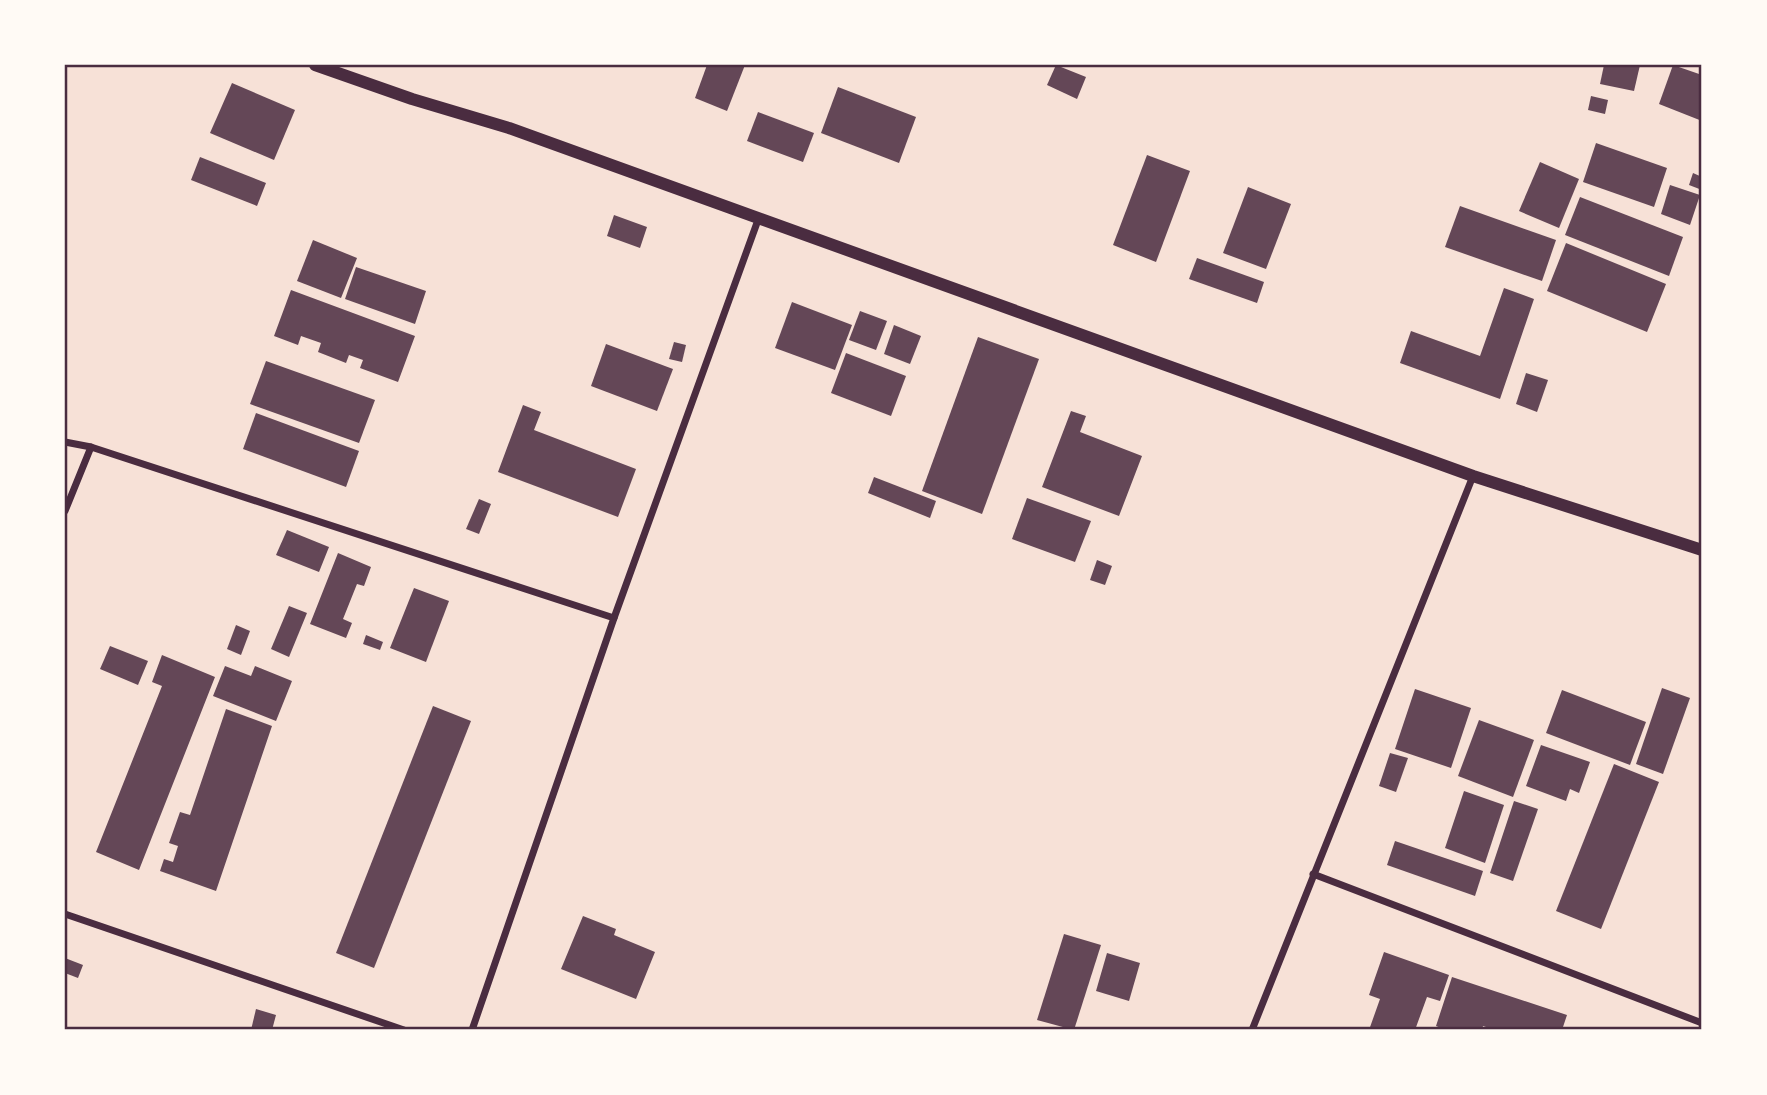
<svg xmlns="http://www.w3.org/2000/svg" width="1767" height="1095" viewBox="0 0 1767 1095" font-family="Rubik,sans-serif">
<style>
.building{fill:#644757}
.lines{fill:none;stroke-linecap:round;stroke-linejoin:round}
.minor{stroke:#4a2c40;stroke-width:7}
.tertiary{stroke:#4a2c40;stroke-width:12}
.neatline{fill:none;stroke:#4a2c40;stroke-width:2.5}
</style>
<rect width="100%" height="100%" fill="#f7e1d7"/>
<g class="building">
<path d="M707,65H745L727,111L695,98Z"/>
<path d="M1056,65L1086,77L1077,99L1047,85Z"/>
<path d="M1604,65H1640L1634,91L1600,84Z"/>
<path d="M1673,65L1702,75V121L1659,104Z"/>
<path d="M232,83L295,110L274,160L210,133Z"/>
<path d="M838,87L916,117L899,163L821,133Z"/>
<path d="M1591,96L1608,100L1605,114L1588,110Z"/>
<path d="M758,112L814,133L803,162L747,141Z"/>
<path d="M1596,143L1667,168L1654,207L1583,182Z"/>
<path d="M1147,155L1190,171L1156,262L1113,245Z"/>
<path d="M200,157L266,183L257,206L191,180Z"/>
<path d="M1540,162L1579,179L1559,228L1519,211Z"/>
<path d="M1693,173L1702,177V190L1689,185Z"/>
<path d="M1670,185L1700,195L1690,225L1661,214Z"/>
<path d="M1248,187L1291,204L1266,269L1223,253Z"/>
<path d="M1580,197L1683,237L1669,276L1565,235Z"/>
<path d="M1460,206L1556,240L1542,281L1445,247Z"/>
<path d="M614,215L647,227L640,248L607,236Z"/>
<path d="M313,240L357,258L341,298L297,281Z"/>
<path d="M1566,243L1666,284L1647,332L1547,291Z"/>
<path d="M1197,258L1264,282L1257,303L1189,279Z"/>
<path d="M356,267L426,291L415,324L345,299Z"/>
<path d="M1504,288L1534,299L1500,399L1400,363L1411,331L1480,356Z"/>
<path d="M291,290L415,336L398,382L360,368L363,360L349,355L346,363L318,352L321,343L301,336L298,345L274,336Z"/>
<path d="M792,302L852,325L835,370L775,348Z"/>
<path d="M860,311L887,321L876,350L849,340Z"/>
<path d="M894,325L921,336L910,364L884,354Z"/>
<path d="M978,337L1039,359L982,514L922,491Z"/>
<path d="M674,342L686,345L682,362L669,359Z"/>
<path d="M606,344L673,369L657,411L591,386Z"/>
<path d="M846,353L906,376L891,416L831,393Z"/>
<path d="M266,361L375,400L359,443L250,404Z"/>
<path d="M1526,373L1548,380L1537,412L1516,404Z"/>
<path d="M523,405L541,412L534,430L636,469L618,517L498,472Z"/>
<path d="M1071,411L1086,416L1080,432L1142,456L1119,516L1042,487Z"/>
<path d="M256,413L359,451L346,487L243,449Z"/>
<path d="M874,477L936,501L930,518L868,493Z"/>
<path d="M1027,498L1091,521L1075,562L1012,539Z"/>
<path d="M479,499L491,504L479,534L466,529Z"/>
<path d="M287,530L329,547L319,572L276,555Z"/>
<path d="M338,553L371,567L364,586L357,584L343,619L352,623L346,638L310,624Z"/>
<path d="M1097,560L1112,566L1105,585L1090,580Z"/>
<path d="M414,588L449,601L426,662L390,648Z"/>
<path d="M289,606L307,613L289,657L271,649Z"/>
<path d="M236,625L250,631L241,655L227,649Z"/>
<path d="M366,635L383,642L380,650L363,644Z"/>
<path d="M110,646L148,661L138,685L100,669Z"/>
<path d="M162,655L215,677L139,870L96,852L162,686L152,682Z"/>
<path d="M225,666L251,676L255,666L292,681L276,721L213,696Z"/>
<path d="M1662,688L1690,698L1663,774L1636,764Z"/>
<path d="M1415,689L1471,708L1451,768L1395,749Z"/>
<path d="M1562,690L1646,722L1630,765L1546,733Z"/>
<path d="M433,706L471,721L374,968L336,953Z"/>
<path d="M226,709L272,726L216,891L160,871L164,859L173,862L178,846L169,843L180,812L190,815Z"/>
<path d="M1479,720L1534,740L1513,797L1458,776Z"/>
<path d="M1541,745L1590,762L1579,793L1570,789L1566,801L1526,786Z"/>
<path d="M1390,753L1408,758L1396,792L1379,786Z"/>
<path d="M1614,764L1659,782L1601,929L1556,911Z"/>
<path d="M1464,791L1504,805L1485,863L1445,848Z"/>
<path d="M1514,801L1538,809L1513,881L1490,873Z"/>
<path d="M1395,841L1483,871L1475,896L1387,865Z"/>
<path d="M583,916L616,929L614,935L655,952L636,999L561,969Z"/>
<path d="M1064,934L1101,945L1074,1030L1037,1020Z"/>
<path d="M1384,952L1449,975L1440,1001L1427,997L1415,1030H1369L1380,999L1369,995Z"/>
<path d="M1107,953L1140,963L1129,1001L1096,991Z"/>
<path d="M65,958L83,965L78,978L65,973Z"/>
<path d="M1452,977L1567,1015L1562,1030H1495L1483,1026L1482,1030H1440L1441,1028L1436,1026Z"/>
<path d="M256,1009L276,1015L272,1030H251Z"/>
</g>
<g class="lines">
<g class="minor">
<path d="M65,442L91,447L614,618"/>
<path d="M65,511L91,447"/>
<path d="M1313,874L1702,1023"/>
<path d="M65,914L404,1030"/>
<path d="M472,1030L614,618L758,220"/>
<path d="M1252,1030L1473,476"/>
</g>
<path class="tertiary" d="M315,65L412,99L509,128L1473,476L1702,550"/>
</g>
<rect width="1767" height="1095" fill="none" stroke="#fffaf5" stroke-width="133"/>
<rect x="66" y="66" width="1634" height="962" class="neatline"/>
</svg>
